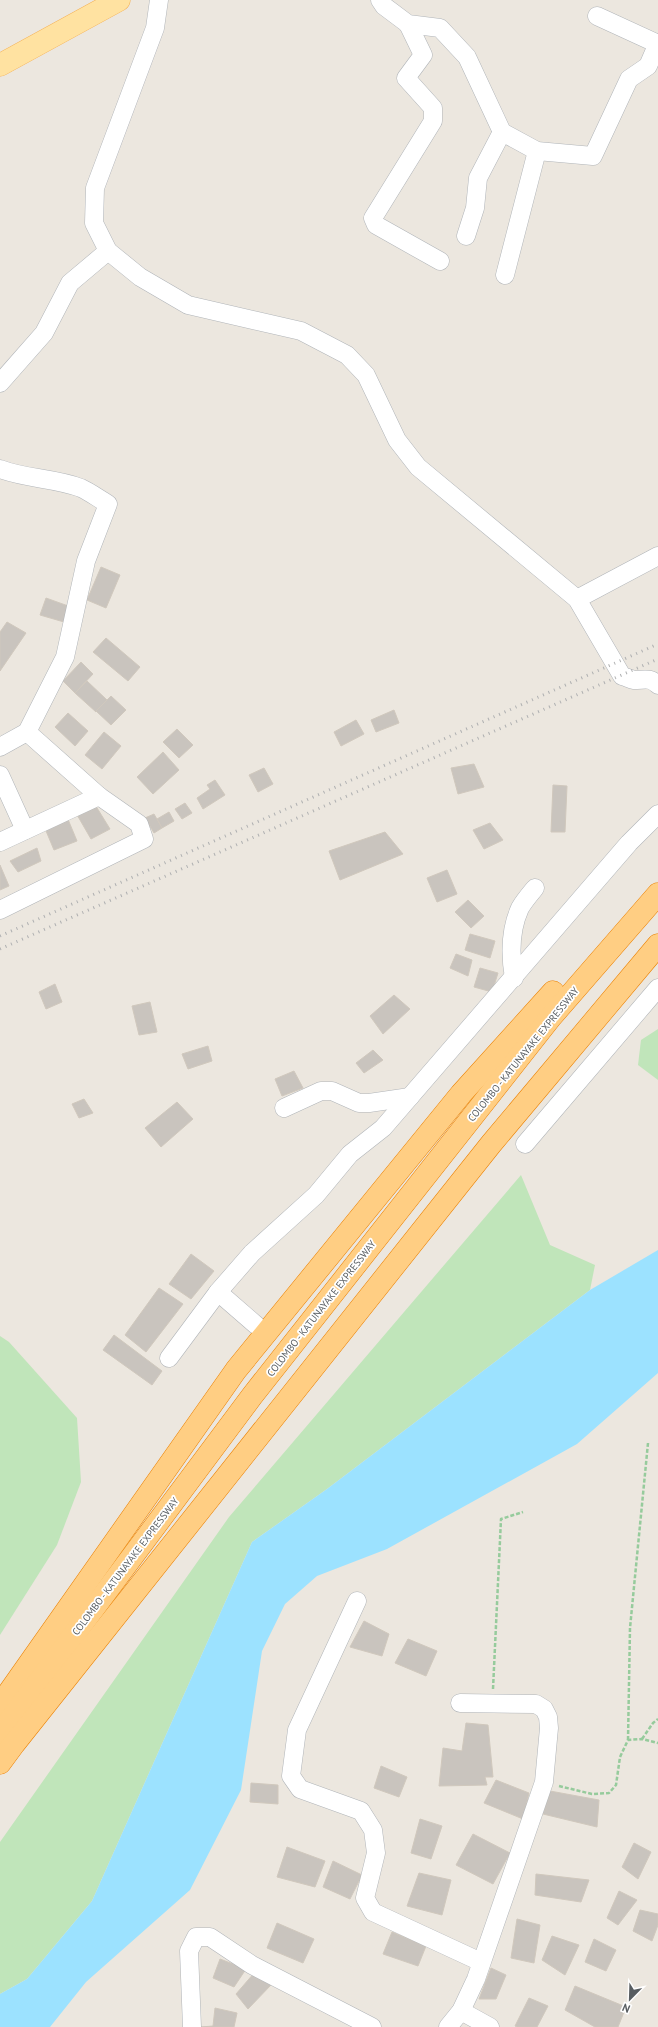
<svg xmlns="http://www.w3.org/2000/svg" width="658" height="2027" viewBox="0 0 658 2027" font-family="'PT Sans',sans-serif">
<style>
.green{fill:#c0e5ba}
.water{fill:#9ce2ff}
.building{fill:#c9c4be;stroke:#d0c8bd}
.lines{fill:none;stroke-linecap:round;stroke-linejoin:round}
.street-casing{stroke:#b0b4b8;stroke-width:19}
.primary-casing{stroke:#f5ae4f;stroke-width:23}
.highway-casing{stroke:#eb8000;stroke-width:23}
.path{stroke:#96cb9c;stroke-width:2.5;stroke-dasharray:4 2;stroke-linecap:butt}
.street{stroke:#fff;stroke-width:18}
.primary{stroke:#ffe2a1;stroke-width:22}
.highway{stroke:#ffce83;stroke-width:22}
.rail{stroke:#afb0b1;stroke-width:3;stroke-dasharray:1 5;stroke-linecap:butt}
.labels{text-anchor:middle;stroke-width:3.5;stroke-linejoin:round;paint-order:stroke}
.street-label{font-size:10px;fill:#585d61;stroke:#fff}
</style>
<rect width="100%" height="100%" fill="#ece7df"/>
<g class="green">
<path d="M658,1029V1080L638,1065L641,1040Z"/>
<path d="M521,1175L550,1245L595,1265L590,1290L327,1489L252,1542L92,1901L27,1979L0,1994V1842L229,1517Z"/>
<path d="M0,1336L9,1342L77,1418L81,1482L57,1545L0,1635Z"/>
</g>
<path class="water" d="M658,1250V1373L577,1444L387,1549L317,1576L285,1604L262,1651L241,1790L190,1890L86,1982L50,2027H0V1994L27,1979L92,1901L252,1542L327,1489L590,1290Z"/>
<g class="building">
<path d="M101,567L120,575L106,608L87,600Z"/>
<path d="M46,598L71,607L64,622L40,615Z"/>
<path d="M7,622L26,633L0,671V632Z"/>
<path d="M106,638L140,667L128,681L93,652Z"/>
<path d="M81,662L93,674L75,693L63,681Z"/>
<path d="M87,681L107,700L96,712L75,693Z"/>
<path d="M111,696L126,710L111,725L96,711Z"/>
<path d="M394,710L399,723L376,732L371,720Z"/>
<path d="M68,713L88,731L75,746L55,727Z"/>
<path d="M356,720L364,734L341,746L334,732Z"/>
<path d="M177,729L193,745L179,758L163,742Z"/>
<path d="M104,732L121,746L102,769L85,755Z"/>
<path d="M163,752L179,770L153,794L137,777Z"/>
<path d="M474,764L484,787L458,794L451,768Z"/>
<path d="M264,768L273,784L258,792L249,775Z"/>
<path d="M215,780L225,795L203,809L197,798L210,789L207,785Z"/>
<path d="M553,785L567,786L565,832H551Z"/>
<path d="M94,803L110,829L91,839L76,813Z"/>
<path d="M185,803L192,813L182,819L175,809Z"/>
<path d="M169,812L174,821L162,828L157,819Z"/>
<path d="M154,814L162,828L154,833L145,818Z"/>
<path d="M67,817L77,841L54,850L44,826Z"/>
<path d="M490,823L503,840L484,849L473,830Z"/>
<path d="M385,832L403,854L340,880L329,851Z"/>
<path d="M37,848L41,861L18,872L10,861Z"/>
<path d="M0,865L9,886L0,890Z"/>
<path d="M447,870L457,894L437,902L427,878Z"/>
<path d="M468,900L484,916L471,928L455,912Z"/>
<path d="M470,934L495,941L490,958L465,950Z"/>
<path d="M456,954L472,960L468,976L450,968Z"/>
<path d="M480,968L498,973L492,992L474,987Z"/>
<path d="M55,984L62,1002L46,1009L39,992Z"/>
<path d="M394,995L410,1009L383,1034L370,1016Z"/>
<path d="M150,1002L157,1032L139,1035L132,1006Z"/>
<path d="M208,1046L212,1061L188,1069L182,1054Z"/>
<path d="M373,1050L383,1060L364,1073L356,1063Z"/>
<path d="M294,1071L303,1088L282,1096L275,1079Z"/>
<path d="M84,1099L93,1113L79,1118L72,1104Z"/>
<path d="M177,1102L193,1119L161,1147L145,1128Z"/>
<path d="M191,1254L214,1271L191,1299L169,1284Z"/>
<path d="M159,1288L183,1304L146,1352L125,1335Z"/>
<path d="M114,1335L162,1371L152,1385L103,1350Z"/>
<path d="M364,1621L389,1634L382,1656L350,1647Z"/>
<path d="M408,1639L437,1651L426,1676L395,1663Z"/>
<path d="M466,1723L488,1725L493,1777H485L487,1785L439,1786L443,1748L462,1751Z"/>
<path d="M381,1766L407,1777L399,1797L374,1788Z"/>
<path d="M496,1780L529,1793L523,1819L484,1803Z"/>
<path d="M251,1783L278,1785V1804L250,1802Z"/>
<path d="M550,1791L599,1800L597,1827L543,1814Z"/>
<path d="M420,1819L442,1826L431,1859L411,1853Z"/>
<path d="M473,1834L510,1853L493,1884L456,1865Z"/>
<path d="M634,1843L651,1852L638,1879L622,1867Z"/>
<path d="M287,1847L325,1861L315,1887L277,1877Z"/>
<path d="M333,1861L362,1875L350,1899L323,1887Z"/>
<path d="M419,1873L451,1880L442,1915L407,1906Z"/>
<path d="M536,1874L589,1880L581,1902L535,1895Z"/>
<path d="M619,1891L637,1900L618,1925L607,1918Z"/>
<path d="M640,1910L658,1914V1925L652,1941L633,1931Z"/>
<path d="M517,1919L540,1925L534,1963L511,1958Z"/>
<path d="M277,1923L314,1939L303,1963L267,1948Z"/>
<path d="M392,1932L426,1946L418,1966L383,1954Z"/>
<path d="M552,1936L579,1945L565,1975L542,1960Z"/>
<path d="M594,1939L616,1950L606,1971L585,1962Z"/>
<path d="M220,1959L246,1969L234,1987L213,1978Z"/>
<path d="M491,1968L506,1975L496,1999H479Z"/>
<path d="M255,1972L271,1985L248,2009L236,1994Z"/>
<path d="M575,1986L626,2007L618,2027H595L565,2010Z"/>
<path d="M529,1998L548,2006L537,2027H517L515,2026Z"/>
<path d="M215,2008L237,2013L234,2027H201L213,2026Z"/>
</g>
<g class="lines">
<defs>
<g id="street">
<path d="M159,0L155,28L95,188L94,223L108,251L140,277L188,305L301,331L347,355L366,375L397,440L418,467L577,599L622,676C626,677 630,679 634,680C645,680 650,677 658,685"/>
<path d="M380,0L384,6L408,24L440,28L467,57L502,132L537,151L593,156L629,79L648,66L658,43"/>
<path d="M597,16L658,44"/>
<path d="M408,24L423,55L406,78L433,108V121L373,218L376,225L440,261"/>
<path d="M466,236L475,208L478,178L502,132"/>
<path d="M505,275L537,151"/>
<path d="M0,383L44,333L70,283L108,251"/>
<path d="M0,469C26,479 55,478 81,488C90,492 99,499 108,504L86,561L65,657L27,732L0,747"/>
<path d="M577,599L658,556"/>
<path d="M0,775L25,830"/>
<path d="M0,842L99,796"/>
<path d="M0,910L144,839L139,824L99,796L27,732"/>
<path d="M514,978C510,955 510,930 520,908C524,901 530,894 535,888"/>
<path d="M284,1108L321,1091H332L359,1103H369L410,1097"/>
<path d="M525,1144L658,988"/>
<path d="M218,1292L256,1325"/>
<path d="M169,1358L218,1292L252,1253L316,1195L350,1154L383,1128L629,843L658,814"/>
<path d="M357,1601L297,1730L291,1776L300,1789L361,1811L373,1830L376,1853L365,1898L373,1912L481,1962"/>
<path d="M461,2011L490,2027"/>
<path d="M192,2027L189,1951L196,1937H210L252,1965L372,2027"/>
<path d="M448,2027L461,2011L476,1979L544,1782L549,1728L548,1717L544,1709L536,1704L460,1703"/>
</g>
<path id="primary" d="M0,65L119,0"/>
<g id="highway">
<path d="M0,1705L236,1370L461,1094L553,992"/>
<path d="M0,1734L252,1396L551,1017L658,894"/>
<path d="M0,1763L14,1744L491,1144L658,945"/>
</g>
</defs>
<use href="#street" class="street-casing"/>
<use href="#primary" class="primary-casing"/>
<use href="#highway" class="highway-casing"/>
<g class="path">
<path d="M493,1689L501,1519L523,1512"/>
<path d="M642,1739L653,1723L658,1719"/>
<path d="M628,1740L630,1628L648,1443"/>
<path d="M559,1786L592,1794L609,1793L616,1785L620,1757L628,1740L642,1739L658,1743"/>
</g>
<use href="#street" class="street"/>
<use href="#primary" class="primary"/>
<use href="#highway" class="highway"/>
<g class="rail">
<path d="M0,936L658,644"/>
<path d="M0,949L658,659"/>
</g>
</g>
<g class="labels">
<g class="street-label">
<text transform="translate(523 1054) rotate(-51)" y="4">COLOMBO - KATUNAYAKE EXPRESSWAY</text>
<text transform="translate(321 1308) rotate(-52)" y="4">COLOMBO - KATUNAYAKE EXPRESSWAY</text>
<text transform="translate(125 1566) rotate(-53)" y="4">COLOMBO - KATUNAYAKE EXPRESSWAY</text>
</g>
</g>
<g transform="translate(630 1999) rotate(203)" stroke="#ffffff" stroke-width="3" paint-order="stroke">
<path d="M0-3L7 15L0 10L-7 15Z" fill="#585d61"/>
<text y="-6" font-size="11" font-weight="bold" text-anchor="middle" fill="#585d61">N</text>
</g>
</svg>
